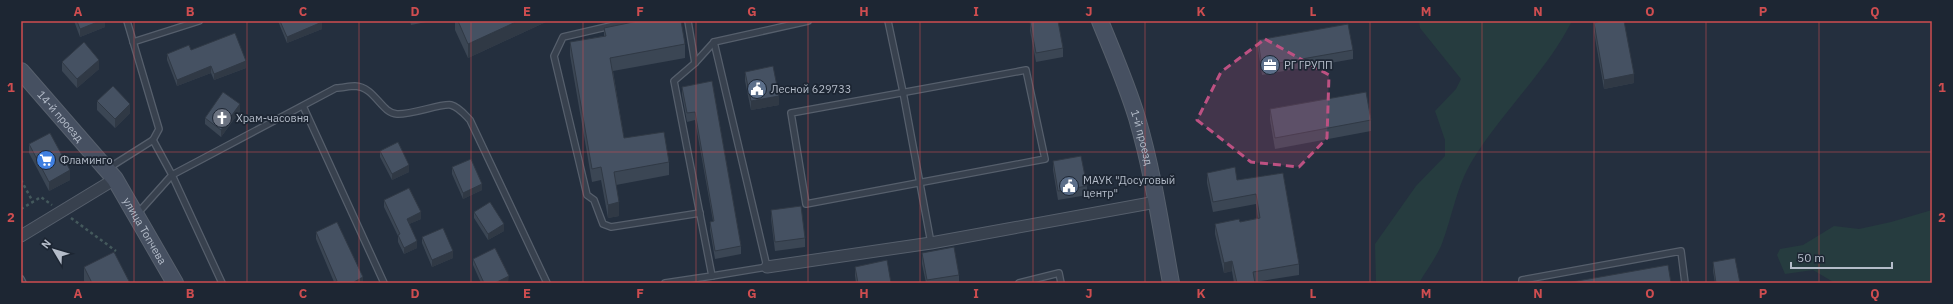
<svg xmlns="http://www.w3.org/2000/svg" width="1953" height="304" viewBox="0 0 1953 304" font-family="'IBM Plex Sans',sans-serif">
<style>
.green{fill:#263c3f}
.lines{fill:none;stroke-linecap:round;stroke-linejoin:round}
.lane-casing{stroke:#565f6c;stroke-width:8}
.street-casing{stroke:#565f6c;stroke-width:13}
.secondary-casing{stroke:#565f6c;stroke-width:18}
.path{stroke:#44595c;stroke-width:2.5;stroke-dasharray:3 3;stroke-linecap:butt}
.lane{stroke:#38414e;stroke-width:5.5}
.street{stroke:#38414e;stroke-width:11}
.secondary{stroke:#465061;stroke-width:16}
.wall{fill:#3b4654}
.shaded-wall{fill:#303945}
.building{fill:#455162;stroke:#303945}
.marked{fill:#bd5182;fill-opacity:0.2;stroke:#bd5182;stroke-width:3;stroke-dasharray:8 5;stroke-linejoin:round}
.grid{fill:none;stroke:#ce4d50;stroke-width:1;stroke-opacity:0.55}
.labels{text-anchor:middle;stroke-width:3.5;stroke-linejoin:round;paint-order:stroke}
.poi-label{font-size:11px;fill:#b4bcc9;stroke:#1d2633;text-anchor:start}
.street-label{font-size:11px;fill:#b4bcc9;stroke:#1d2633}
.neatline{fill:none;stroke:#ce4d50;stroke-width:1.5}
.grid-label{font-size:13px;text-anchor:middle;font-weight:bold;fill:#ce4d50}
</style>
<rect width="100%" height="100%" fill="#242f3e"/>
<g class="green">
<path d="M1419,21H1572C1546,72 1502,112 1472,161C1456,187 1452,219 1441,246C1435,259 1426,271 1419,283H1376L1375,244L1416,186L1445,156V140L1435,111L1456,89L1461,79L1420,28Z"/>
<path d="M1932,210V283H1835L1813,270L1785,274L1777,255L1780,249L1803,245L1834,226L1859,229L1891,222Z"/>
</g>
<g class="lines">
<defs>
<g id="lane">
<path d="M632,21L563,37L554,56L587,195L594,200L603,224L611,227L700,213"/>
<path d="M688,21L695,63"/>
<path d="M888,21L903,92L931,243"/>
<path d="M133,42L199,21"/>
<path d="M1026,70L1045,159L806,204L791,113Z"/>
<path d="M303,106L384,283"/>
<path d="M107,169L153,140L159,129L127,21"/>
<path d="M138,213L172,175L153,140"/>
<path d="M712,276L767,267L714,42"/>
<path d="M21,279L23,283"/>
<path d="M222,283L172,175L336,88C342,88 349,86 355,86C375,87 381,113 397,114C411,115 442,103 451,105C459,107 465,115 470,120L547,283"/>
<path d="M665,283L712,276L674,81L695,63L714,42L808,21"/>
<path d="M1019,283L1059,273L1061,283"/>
<path d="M1522,283V280L1681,251L1685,283"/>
</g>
<g id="street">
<path d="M21,236L115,179"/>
<path d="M767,267L931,243L1156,202"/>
</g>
<g id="secondary">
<path id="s1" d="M1100,21C1113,53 1127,85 1137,118C1153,172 1161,228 1171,283"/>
<path id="s2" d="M21,71L115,179L175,283"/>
</g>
</defs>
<use href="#lane" class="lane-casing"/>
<use href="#street" class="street-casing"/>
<use href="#secondary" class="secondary-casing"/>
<g class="path">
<path d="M21,180L33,202"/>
<path d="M21,209L41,197L52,205"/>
<path d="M71,218L116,251"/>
</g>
<use href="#lane" class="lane"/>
<use href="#street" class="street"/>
<use href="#secondary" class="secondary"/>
</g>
<g class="wall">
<path d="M74,21H105V27L80,37Z"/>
<path d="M278,21H322V29L287,43Z"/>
<path d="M410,21H431L411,25Z"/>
<path d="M455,21H548L468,58L455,30Z"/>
<path d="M1030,22L1063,48V57L1036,62L1030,31Z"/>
<path d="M1594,23L1634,83L1604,89L1594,32Z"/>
<path d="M604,28L685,44V58L613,71L624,138L669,162V175L616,185L619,216L608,218L601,180L592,182L570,55V42L604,36Z"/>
<path d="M1258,40L1353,50V59L1262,75L1258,49Z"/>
<path d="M191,50L246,68L214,80L211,73L177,86L167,60V54Z"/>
<path d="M62,62L99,69L77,88L62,71Z"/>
<path d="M745,72L779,105L751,110L745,81Z"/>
<path d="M712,81L741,246V254L715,259L710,230V222L713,221L695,120L687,122L682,95V87Z"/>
<path d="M97,101L130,113L115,128L97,110Z"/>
<path d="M1270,109L1371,120V131L1275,149L1270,120Z"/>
<path d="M240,111L221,137L205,124V118Z"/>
<path d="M29,144L70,180L49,191L29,153Z"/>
<path d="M380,151L409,172L392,180L380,157Z"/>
<path d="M1053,161L1087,186V195L1058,200L1053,170Z"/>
<path d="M452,167L482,190L463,199L452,174Z"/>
<path d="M1207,173L1237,180L1283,173L1299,264V275L1255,282V283H1234L1232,271L1224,273L1215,234V224L1240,222L1258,218L1256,204L1213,212L1207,183Z"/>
<path d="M384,200L421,219L409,224L417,248L404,254L398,242V236L384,207Z"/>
<path d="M771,210L805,238V247L775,251L771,219Z"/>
<path d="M474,212L504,231L488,240L474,218Z"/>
<path d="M316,232L363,283L334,282L316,239Z"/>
<path d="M422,237L453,258L432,267L422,243Z"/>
<path d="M922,253L959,275V283H926L922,264Z"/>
<path d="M473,259L509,283H481L473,265Z"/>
<path d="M1713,262L1740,283H1715L1713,271Z"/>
<path d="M84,267L130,283H85L84,281Z"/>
<path d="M855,267L891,283H856L855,276Z"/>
</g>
<g class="shaded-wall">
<path d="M100,21H105V27L80,37V29Z"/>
<path d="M518,21H548L468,58V44Z"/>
<path d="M322,22V29L287,43V37Z"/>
<path d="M99,60V69L77,88V79Z"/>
<path d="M246,61V68L214,80V74Z"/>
<path d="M211,66V73L177,86V80Z"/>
<path d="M1634,74V83L1604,89V80Z"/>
<path d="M779,96V105L751,110V101Z"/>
<path d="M130,104V113L115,128V119Z"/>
<path d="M240,104V111L221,137V130Z"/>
<path d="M409,165V172L392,180V174Z"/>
<path d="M70,170V180L49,191V182Z"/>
<path d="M482,184V190L463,199V193Z"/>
<path d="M619,202V216L608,218V205Z"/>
<path d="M421,212V219L407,225V219Z"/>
<path d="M504,224V231L488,240V234Z"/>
<path d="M417,241V248L404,254V248Z"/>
<path d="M453,251V258L432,267V260Z"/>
<path d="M1232,261V271L1224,273V263Z"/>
<path d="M509,276L508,283H495Z"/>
<path d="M363,277V283H354V282Z"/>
</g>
<g class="building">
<path d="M77,21H100L80,29Z"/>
<path d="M280,21H322V22L287,37Z"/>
<path d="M458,21H518L468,44Z"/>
<path d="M638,21H681L685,44L610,58L624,138L664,132L669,162L614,172L619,202L608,205L601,167L592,169L570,42L606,36L604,28Z"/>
<path d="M1035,21H1058L1063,48L1036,53L1030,22Z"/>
<path d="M1602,21H1624L1634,74L1604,80L1594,23Z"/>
<path d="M1348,24L1353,50L1262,66L1258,40Z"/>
<path d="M235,33L246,61L214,74L211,66L177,80L167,54L189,45L191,50Z"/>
<path d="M84,42L99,60L77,79L62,62Z"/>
<path d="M773,66L779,96L751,101L745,72Z"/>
<path d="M712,81L741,246L715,251L710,222L714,221L695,112L687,113L682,87Z"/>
<path d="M113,86L130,104L115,119L97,101Z"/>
<path d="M223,92L240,104L221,130L205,118Z"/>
<path d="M1366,92L1371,120L1275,138L1270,109Z"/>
<path d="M50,133L70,170L49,182L29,144Z"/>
<path d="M398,142L409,165L392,174L380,151Z"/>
<path d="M1081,156L1087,186L1058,191L1053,161Z"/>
<path d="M471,159L482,184L463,193L452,167Z"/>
<path d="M1235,167L1237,180L1283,173L1299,264L1253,272L1255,283H1237L1232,261L1224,263L1215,224L1239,219L1240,222L1260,218L1256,194L1213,202L1207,173Z"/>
<path d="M409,188L421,212L407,219L417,241L404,248L398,235L400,234L384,200Z"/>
<path d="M490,202L504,224L488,234L474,212Z"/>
<path d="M801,206L805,238L775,242L771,210Z"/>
<path d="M337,222L363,277L354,282V283H332L337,281L316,232Z"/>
<path d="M443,228L453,251L432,260L422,237Z"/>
<path d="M954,247L959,275L927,280L922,253Z"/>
<path d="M495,248L509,276L495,283H484L473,259Z"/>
<path d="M114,252L130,283H92L84,267Z"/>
<path d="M1735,258L1740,283H1716L1713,262Z"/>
<path d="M887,260L891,283H858L855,267Z"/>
<path d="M1668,265L1671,283H1566Z"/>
</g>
<path class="marked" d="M1265,39L1329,75L1327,138L1299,167L1251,162L1197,120L1221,72Z"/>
<path class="grid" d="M134,21V283M247,21V283M359,21V283M471,21V283M583,21V283M696,21V283M808,21V283M920,21V283M1033,21V283M1145,21V283M1257,21V283M1370,21V283M1482,21V283M1594,21V283M1706,21V283M1819,21V283M21,152H1932"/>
<defs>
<symbol id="office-disc" viewBox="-11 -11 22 22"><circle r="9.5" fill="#5c6f8a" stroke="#1d2633"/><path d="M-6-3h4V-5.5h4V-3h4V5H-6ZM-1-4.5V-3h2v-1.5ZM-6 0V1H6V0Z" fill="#fff"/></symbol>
<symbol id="civic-disc" viewBox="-11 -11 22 22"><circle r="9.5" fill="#5c6f8a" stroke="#1d2633"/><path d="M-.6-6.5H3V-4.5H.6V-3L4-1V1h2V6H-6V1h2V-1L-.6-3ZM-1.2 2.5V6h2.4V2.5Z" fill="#fff"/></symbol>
<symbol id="church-disc" viewBox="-11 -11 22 22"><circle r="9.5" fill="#6b7280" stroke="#1d2633"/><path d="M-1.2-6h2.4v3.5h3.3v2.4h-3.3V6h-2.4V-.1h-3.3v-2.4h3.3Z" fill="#fff"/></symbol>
<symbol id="supermarket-disc" viewBox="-11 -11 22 22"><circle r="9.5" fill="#3f7fe0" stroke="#1d2633"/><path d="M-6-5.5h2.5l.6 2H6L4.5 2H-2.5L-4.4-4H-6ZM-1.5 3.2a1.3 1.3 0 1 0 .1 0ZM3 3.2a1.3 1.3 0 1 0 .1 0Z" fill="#fff"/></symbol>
</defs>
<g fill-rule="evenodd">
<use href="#office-disc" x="1259" y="54" width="22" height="22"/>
<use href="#civic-disc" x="746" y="78" width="22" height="22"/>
<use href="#church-disc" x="211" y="107" width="22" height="22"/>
<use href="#supermarket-disc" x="35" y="149" width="22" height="22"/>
<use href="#civic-disc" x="1058" y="175" width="22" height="22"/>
</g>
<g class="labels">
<g class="poi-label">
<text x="1284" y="69">РГ ГРУПП</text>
<text x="771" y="93">Лесной 629733</text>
<text x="236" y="122">Храм-часовня</text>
<text x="60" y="164">Фламинго</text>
<text x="1083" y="184">МАУК "Досуговый<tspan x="1083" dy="13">центр"</tspan></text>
</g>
<g class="street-label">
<text dy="4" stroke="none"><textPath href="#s2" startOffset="60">14-й проезд</textPath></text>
<text dy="4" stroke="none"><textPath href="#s1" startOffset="124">1-й проезд</textPath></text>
<text dy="4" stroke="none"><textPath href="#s2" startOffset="203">улица Топчева</textPath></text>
</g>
</g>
<rect width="1953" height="304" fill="none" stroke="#1d2633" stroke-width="44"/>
<g transform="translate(54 250) rotate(308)" stroke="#1d2633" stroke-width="3" paint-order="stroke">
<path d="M0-3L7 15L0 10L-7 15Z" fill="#b4bcc9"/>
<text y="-6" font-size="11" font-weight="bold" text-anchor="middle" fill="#b4bcc9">N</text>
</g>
<path d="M1791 262v6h101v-6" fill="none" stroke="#b4bcc9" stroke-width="2"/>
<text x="1797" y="262" font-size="12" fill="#b4bcc9" stroke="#1d2633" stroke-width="3" paint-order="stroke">50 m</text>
<rect x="22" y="22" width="1909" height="260" class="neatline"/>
<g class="grid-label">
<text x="78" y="16">A</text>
<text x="190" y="16">B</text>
<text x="303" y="16">C</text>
<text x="415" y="16">D</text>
<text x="527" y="16">E</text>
<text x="640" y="16">F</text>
<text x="752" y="16">G</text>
<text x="864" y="16">H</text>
<text x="976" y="16">I</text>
<text x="1089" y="16">J</text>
<text x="1201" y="16">K</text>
<text x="1313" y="16">L</text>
<text x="1426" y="16">M</text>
<text x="1538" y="16">N</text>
<text x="1650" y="16">O</text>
<text x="1763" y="16">P</text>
<text x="1875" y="16">Q</text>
<text x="11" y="92">1</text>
<text x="1942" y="92">1</text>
<text x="11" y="222">2</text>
<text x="1942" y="222">2</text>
<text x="78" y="298">A</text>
<text x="190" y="298">B</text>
<text x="303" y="298">C</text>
<text x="415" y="298">D</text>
<text x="527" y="298">E</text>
<text x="640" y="298">F</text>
<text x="752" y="298">G</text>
<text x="864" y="298">H</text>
<text x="976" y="298">I</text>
<text x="1089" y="298">J</text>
<text x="1201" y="298">K</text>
<text x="1313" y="298">L</text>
<text x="1426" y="298">M</text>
<text x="1538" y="298">N</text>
<text x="1650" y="298">O</text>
<text x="1763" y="298">P</text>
<text x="1875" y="298">Q</text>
</g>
</svg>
